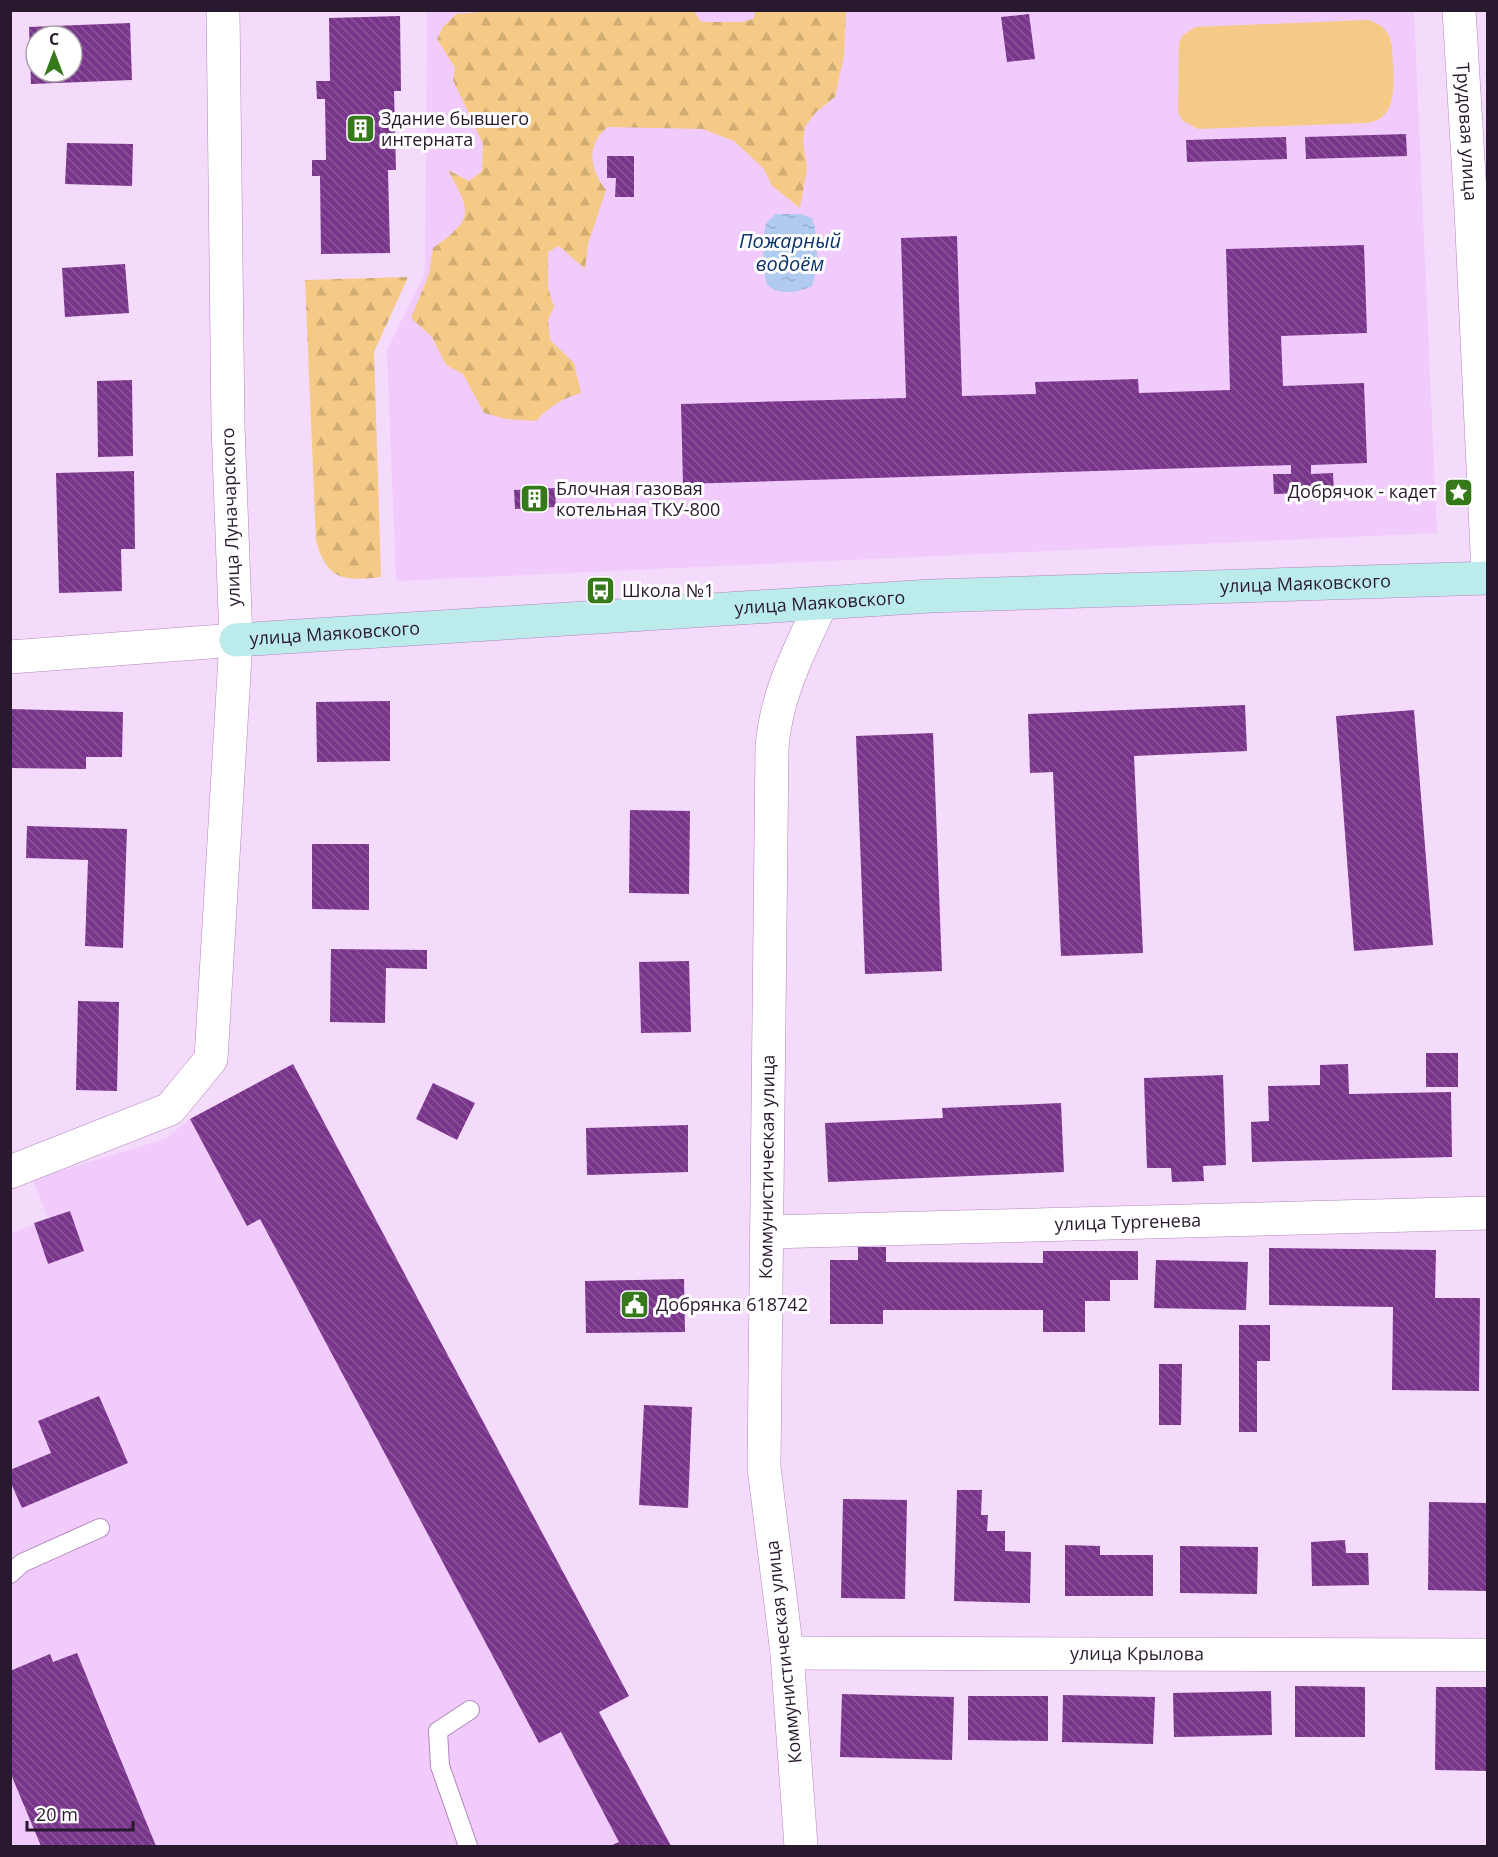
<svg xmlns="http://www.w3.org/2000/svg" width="1498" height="1857" viewBox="0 0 1498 1857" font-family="'Open Sans',sans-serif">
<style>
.built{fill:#f1cbfc}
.grass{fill:#f4ca86}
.forest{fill:url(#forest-firs)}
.water{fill:url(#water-ripples)}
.building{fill:url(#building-back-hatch);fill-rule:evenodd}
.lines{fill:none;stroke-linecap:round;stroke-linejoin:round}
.lane-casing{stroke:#b087bc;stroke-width:20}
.street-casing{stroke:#b087bc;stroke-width:34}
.secondary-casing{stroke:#b087bc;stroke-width:34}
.lane{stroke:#fff;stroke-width:18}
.street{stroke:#fff;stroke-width:33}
.secondary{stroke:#bcebec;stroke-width:33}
.labels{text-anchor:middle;stroke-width:6;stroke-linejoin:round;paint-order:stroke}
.poi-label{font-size:18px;fill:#29192e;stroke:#fff;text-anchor:start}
.street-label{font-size:18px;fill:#29192e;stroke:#fff}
.water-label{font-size:20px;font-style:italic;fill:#0b326b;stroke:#fff}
</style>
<defs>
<pattern id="forest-firs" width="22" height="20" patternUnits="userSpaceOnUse" patternTransform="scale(1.5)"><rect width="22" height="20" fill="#f4ca86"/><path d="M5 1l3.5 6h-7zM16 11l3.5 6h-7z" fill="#d1ad74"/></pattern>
<pattern id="water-ripples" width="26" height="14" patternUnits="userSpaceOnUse" patternTransform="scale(1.5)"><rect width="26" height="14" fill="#b1caf0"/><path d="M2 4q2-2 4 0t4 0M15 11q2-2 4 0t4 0" fill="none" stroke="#98adce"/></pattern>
<pattern id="building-back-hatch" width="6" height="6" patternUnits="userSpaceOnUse" patternTransform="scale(1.5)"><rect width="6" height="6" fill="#79348b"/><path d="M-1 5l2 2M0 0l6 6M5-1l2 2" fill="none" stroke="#8a5698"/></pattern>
</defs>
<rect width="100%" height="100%" fill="#f4dafb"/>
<g class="built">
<path d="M427,11H1414L1437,533L396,581L387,350L425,273Z"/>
<path d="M293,1064L629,1696L599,1712L671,1846H11V1233L48,1219L33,1179L165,1139L190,1119Z"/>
</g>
<path class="grass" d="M1366,20C1381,23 1389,30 1392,46C1392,72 1403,120 1366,123L1198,129L1183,121L1178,113L1179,43L1182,36L1195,27Z"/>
<g class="forest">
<path d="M506,10L694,11L701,22H743L753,19L756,11H846L844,56L835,97L816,112L805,127L803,142L807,168L800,208L772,186L764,169L734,141L703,129L608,127C585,145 590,170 606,190L588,244L585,269L559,246L548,252V288L554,307L548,320L550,340L574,363L581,393C562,399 549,406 536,421L506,419L484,413L463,374L446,365L432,337L411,318L429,274L433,248C475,218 471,213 448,170L469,181L482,171L483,144L453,80L455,68L437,39L443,27L456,14Z"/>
<path d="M408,277L374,352L381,577C343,581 328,581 316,541L305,280Z"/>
</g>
<path class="water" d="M775,214H801L812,218C819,237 818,267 812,286C801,292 777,296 768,285C762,277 762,234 766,224C768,220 772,218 775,214Z"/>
<g class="building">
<path d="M1029,14L1035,59L1007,62L1001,17Z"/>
<path d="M400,16L401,91H394L396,170H388L390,253L321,254L320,176H312V160H326L325,99H317L316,81H330L329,18Z"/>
<path d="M130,23L132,80L31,84L29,27ZM36,36H72V72H36Z"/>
<path d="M1406,134L1407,156L1306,159L1305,137Z"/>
<path d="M1286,137L1287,159L1187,162L1186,140Z"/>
<path d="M67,143L133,144L132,186L65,184Z"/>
<path d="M607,156H634V197H615L616,178H607Z"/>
<path d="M957,236L962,396L1036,394L1035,382L1138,379L1139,393L1230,390L1226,249L1364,245L1367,333L1281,336L1283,386L1364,383L1367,463L1311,465V474L1333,473L1334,492L1274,494L1273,474H1291V465L683,484L681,404L906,398L901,238Z"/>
<path d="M125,264L129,313L65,317L62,268Z"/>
<path d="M132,380L133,456L98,457L97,381Z"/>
<path d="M134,471L135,549H121L122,591L59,593L56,473Z"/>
<path d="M555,488L556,507L515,509L514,490Z"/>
<path d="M390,701V761L317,762L316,702Z"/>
<path d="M1245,705L1247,751L1134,756L1143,953L1061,956L1053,772L1030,773L1028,714Z"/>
<path d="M10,709L123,712L122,757H86V769L10,768Z"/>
<path d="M1414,710L1433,945L1354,951L1336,716Z"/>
<path d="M933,733L942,971L865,974L856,736Z"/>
<path d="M630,810L690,811L689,894L629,893Z"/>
<path d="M27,826L127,829L123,948L85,946L88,860L26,858Z"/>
<path d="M312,844H369V910L312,909Z"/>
<path d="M331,949L427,950V969L386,968L385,1023L330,1022Z"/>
<path d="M689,961L691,1032L641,1033L639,962Z"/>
<path d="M78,1001L119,1002L117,1091L76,1090Z"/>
<rect x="1426" y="1053" width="32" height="34"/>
<path d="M293,1064L629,1696L599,1712L671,1846H610L619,1842L561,1732L539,1743L260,1219L247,1226L190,1119Z"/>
<path d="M1348,1064L1349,1094L1451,1092L1452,1157L1252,1162L1251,1122L1269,1121L1268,1086L1320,1085V1065Z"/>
<path d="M1223,1075L1226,1165L1203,1166L1204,1181L1172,1182L1171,1168H1147L1144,1078Z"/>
<path d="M433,1083L475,1103L457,1140L416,1119Z"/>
<path d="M1061,1103L1064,1172L828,1182L825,1123L943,1118L942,1108Z"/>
<path d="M688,1125V1172L587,1175L586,1128Z"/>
<path d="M70,1211L84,1251L48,1264L34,1223Z"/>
<path d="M858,1247H886V1262L1043,1263V1251H1138V1280H1110V1301H1085V1332H1043V1310H883V1324H830V1260H858Z"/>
<path d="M1269,1248L1436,1250L1435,1298H1480L1479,1391L1392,1390L1393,1307L1269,1305Z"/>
<path d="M1156,1260L1248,1262L1246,1310L1154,1308Z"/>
<path d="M684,1279L685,1332L586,1333L585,1281Z"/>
<path d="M1239,1325H1270V1361H1257V1432H1239Z"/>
<path d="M1159,1364H1182L1181,1425H1159Z"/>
<path d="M99,1396L128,1463L22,1508L10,1481V1470L51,1453L38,1421Z"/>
<path d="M644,1405L692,1407L688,1508L639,1505Z"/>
<path d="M957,1490H982L981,1515H988L987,1531H1005V1551L1031,1552L1030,1603L954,1601Z"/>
<path d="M843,1499L907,1500L905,1599L841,1598Z"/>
<path d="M1429,1502L1488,1503V1591L1428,1590Z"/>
<path d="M1345,1540L1346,1553H1368L1369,1585L1312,1586L1311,1542Z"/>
<path d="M1065,1545L1100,1546V1555H1153V1596H1065Z"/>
<path d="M1180,1546L1258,1547L1257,1594L1180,1593Z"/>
<path d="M77,1653L156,1846H41L10,1772V1671L50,1654L53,1662Z"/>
<path d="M1295,1686L1365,1687V1737H1295Z"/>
<path d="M1436,1687H1488V1771L1435,1770Z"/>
<path d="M1271,1691L1272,1735L1174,1737L1173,1693Z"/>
<path d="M842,1694L954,1697L952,1760L840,1757Z"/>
<path d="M1063,1695L1155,1697L1153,1744L1062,1742Z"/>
<path d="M968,1696H1048V1741L968,1740Z"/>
</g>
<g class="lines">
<defs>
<g id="lane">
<path d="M10,1574L22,1563L100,1528"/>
<path d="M468,1846L440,1766L438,1731L470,1710"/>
</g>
<g id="street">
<path id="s1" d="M1459,10L1471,209L1488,574"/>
<path d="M10,657L236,640"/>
<path d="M10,1172L170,1109L211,1059L236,640L228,426L223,10"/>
<path id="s2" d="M768,1232L1488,1213"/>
<path id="s3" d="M787,1653L1488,1655"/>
<path id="s4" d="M801,1846L787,1653L764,1467L772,747C776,695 799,651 821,604"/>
</g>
<g id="secondary">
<path id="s5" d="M236,640L931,596L1488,578"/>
</g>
</defs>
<use href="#lane" class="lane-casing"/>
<use href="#street" class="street-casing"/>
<use href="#secondary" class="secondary-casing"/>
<use href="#lane" class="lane"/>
<use href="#street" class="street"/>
<use href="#secondary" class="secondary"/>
</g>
<defs>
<symbol id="building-square" viewBox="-11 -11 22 22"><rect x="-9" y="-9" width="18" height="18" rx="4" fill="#35791a" stroke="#fff"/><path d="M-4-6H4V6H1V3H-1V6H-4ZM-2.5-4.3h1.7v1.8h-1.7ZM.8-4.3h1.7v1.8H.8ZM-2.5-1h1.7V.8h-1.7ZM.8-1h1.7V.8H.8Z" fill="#fff"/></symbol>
<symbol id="sight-square" viewBox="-11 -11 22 22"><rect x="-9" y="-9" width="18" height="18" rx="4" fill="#35791a" stroke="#fff"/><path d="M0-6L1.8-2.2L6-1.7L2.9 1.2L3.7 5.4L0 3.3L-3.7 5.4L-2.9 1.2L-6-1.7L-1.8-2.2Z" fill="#fff"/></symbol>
<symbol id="bus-square" viewBox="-11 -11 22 22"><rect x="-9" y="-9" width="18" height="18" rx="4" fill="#35791a" stroke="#fff"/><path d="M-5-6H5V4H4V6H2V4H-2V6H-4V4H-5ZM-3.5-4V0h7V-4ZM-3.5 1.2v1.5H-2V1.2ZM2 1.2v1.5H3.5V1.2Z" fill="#fff"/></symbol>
<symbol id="civic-square" viewBox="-11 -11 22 22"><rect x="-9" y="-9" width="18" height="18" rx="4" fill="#35791a" stroke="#fff"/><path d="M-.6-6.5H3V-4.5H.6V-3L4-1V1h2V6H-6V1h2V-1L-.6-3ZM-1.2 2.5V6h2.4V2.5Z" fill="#fff"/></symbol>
</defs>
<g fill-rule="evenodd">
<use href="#building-square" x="344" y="112" width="33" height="33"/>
<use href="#sight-square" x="1442" y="476" width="33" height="33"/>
<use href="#building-square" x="518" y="482" width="33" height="33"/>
<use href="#bus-square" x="584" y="574" width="33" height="33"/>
<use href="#civic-square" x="618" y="1288" width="33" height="33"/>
</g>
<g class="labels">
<g class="poi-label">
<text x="381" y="125">Здание бывшего<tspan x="381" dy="21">интерната</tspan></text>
<text x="556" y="495">Блочная газовая<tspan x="556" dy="21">котельная ТКУ-800</tspan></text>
<text x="1437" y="498" text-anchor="end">Добрячок - кадет</text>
<text x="622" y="597">Школа №1</text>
<text x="656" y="1311">Добрянка 618742</text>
</g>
<g class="street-label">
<text dy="6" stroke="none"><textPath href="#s1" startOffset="122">Трудовая улица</textPath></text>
<text transform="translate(231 517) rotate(-92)" y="6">улица Луначарского</text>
<text dy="6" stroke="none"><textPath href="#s5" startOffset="1071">улица Маяковского</textPath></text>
<text dy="6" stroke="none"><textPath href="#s5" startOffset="585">улица Маяковского</textPath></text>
<text dy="6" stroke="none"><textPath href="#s5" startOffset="99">улица Маяковского</textPath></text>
<text dy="6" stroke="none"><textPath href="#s4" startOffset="681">Коммунистическая улица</textPath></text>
<text dy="6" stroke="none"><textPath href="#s2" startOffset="360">улица Тургенева</textPath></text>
<text transform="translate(784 1652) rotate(-96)" y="6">Коммунистическая улица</text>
<text dy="6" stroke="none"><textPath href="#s3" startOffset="350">улица Крылова</textPath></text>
</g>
<g class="water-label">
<text x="790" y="248">Пожарный<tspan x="790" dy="23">водоём</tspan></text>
</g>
</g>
<rect width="1498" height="1857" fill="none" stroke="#29192e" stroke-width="24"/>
<g transform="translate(54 54)"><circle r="28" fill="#ffffff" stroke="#a9a3ab" stroke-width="1.5"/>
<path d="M0-4.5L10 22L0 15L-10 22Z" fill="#35791a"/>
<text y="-9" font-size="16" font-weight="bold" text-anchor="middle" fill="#29192e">С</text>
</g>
<path d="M27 1821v9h106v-9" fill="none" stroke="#29192e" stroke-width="3"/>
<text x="36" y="1821" font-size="18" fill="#29192e" stroke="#ffffff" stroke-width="4.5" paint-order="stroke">20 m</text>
</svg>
